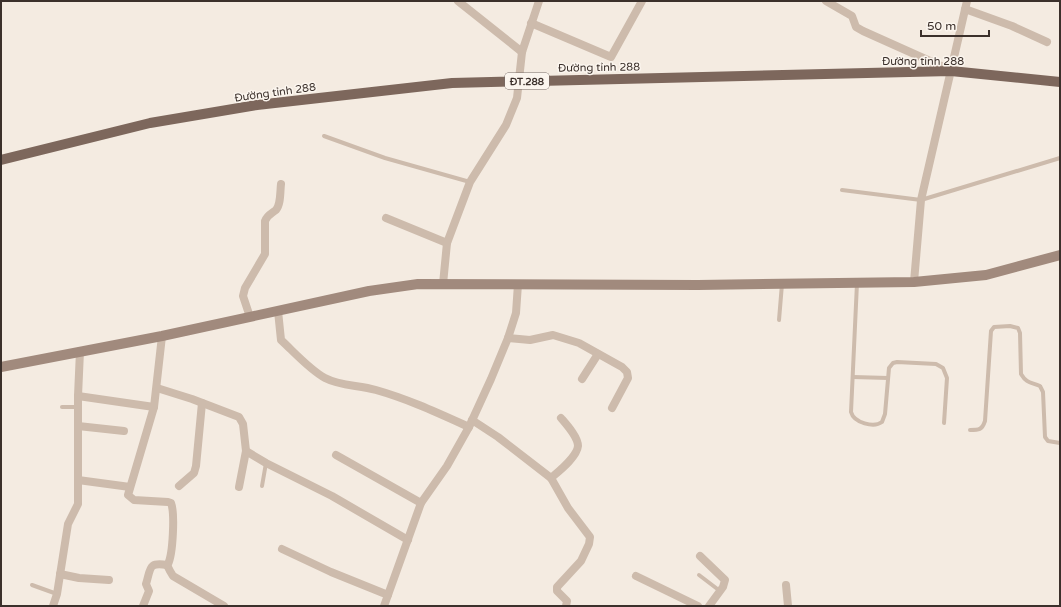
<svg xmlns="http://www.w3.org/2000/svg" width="1061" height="607" viewBox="0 0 1061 607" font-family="'Varela Round',sans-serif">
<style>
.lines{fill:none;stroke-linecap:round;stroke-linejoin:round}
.lane{stroke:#cdbbac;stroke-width:4}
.street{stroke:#cdbbac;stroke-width:8}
.secondary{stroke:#a18a7d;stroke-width:10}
.primary{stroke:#7d675c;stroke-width:10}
.labels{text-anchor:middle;stroke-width:3;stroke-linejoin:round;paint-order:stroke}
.shield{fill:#fbf5ee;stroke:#756b66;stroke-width:1}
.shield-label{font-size:10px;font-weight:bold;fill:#3b302b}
.street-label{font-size:11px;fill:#3b302b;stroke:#fbf5ee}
</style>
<rect width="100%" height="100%" fill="#f4ebe1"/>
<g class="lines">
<g class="lane">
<path d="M324,136L385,158L470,182"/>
<path d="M842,190L921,200L1060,158"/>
<path d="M857,283L851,412C854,423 874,428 882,422L885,414L889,368L893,363L897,362L936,364L943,368L947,378L944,423"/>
<path d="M779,320L782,284"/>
<path d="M853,377L888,378"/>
<path d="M62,407H78"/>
<path d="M970,430C979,430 982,430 985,421L991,331L994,327L1010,326L1018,328L1020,333L1021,374C1027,384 1031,382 1040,386L1043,392L1045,437L1048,441L1060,443"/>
<path d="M262,486L266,463"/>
<path d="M699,575L720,591"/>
<path d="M32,585L57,594"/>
</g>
<g class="street">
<path d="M458,1L522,52"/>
<path d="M826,1L852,16L856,27L863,31L950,70"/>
<path d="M965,9L1012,26L1047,42"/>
<path d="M531,23L611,57L642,1"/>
<path d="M386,218L447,243"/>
<path d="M914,282L921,200L967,1"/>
<path d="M443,284L447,243L470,182L506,125L517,98L522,52L539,1"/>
<path d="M278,311L281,340C294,352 310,370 325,378C340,386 359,385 376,390C408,399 438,413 469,427"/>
<path d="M250,317L243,296L245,288L265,254V221C267,215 271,214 276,210C281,204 280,192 281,184"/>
<path d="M508,338L530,340L553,335L579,343L622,367L627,372L628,378L612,408"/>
<path d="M582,379L598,354"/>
<path d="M157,388L192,399L239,417L243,424L246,451L266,463L332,496L408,540"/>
<path d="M78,396L154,407"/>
<path d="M472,420L498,437L551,478L568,508L590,537L589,544L581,561L557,587V591L567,601L566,606"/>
<path d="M78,426L124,431"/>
<path d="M336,455L421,503"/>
<path d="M551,478C559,471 577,457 578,446C578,437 567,425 561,418"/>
<path d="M78,480L130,487"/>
<path d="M179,486L194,473L196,466L202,403"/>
<path d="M239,487L246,451"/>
<path d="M282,549L331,572L388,595"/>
<path d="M700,556L725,580L723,587L709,606"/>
<path d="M167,565L170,571L173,576L224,606"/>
<path d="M60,574L79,578L109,580"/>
<path d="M636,576L698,606"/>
<path d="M786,585L788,606"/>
<path d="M53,606L57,594L68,524L78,504V396L80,351"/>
<path d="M143,606L149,591L146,584C151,568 148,562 167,565L168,564C173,554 175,513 171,503L168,502L134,500L128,495L154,407L162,336"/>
<path d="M384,606L421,503L447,466L469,427L491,379L508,338L516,313L518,284"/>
</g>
<path class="secondary" d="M1,367L162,336L369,291L418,284L698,285L914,282L986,275L1060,255"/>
<path class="primary" d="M1,160L150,123L257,105L452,83L951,71L1060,82"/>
</g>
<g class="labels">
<rect class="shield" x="505" y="73" width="44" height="16" rx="3"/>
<g class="shield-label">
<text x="527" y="85">ĐT.288</text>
</g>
<g class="street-label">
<text x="923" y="65">Đường tỉnh 288</text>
<text transform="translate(599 67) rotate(-1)" y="4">Đường tỉnh 288</text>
<text transform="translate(275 92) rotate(-8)" y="4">Đường tỉnh 288</text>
</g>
</g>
<rect width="1061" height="607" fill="none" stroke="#3b302b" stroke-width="4"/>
<path d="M921 30v6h68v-6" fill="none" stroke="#3b302b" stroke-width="2"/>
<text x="927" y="30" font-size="12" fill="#3b302b" stroke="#fbf5ee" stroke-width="3" paint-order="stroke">50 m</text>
</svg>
